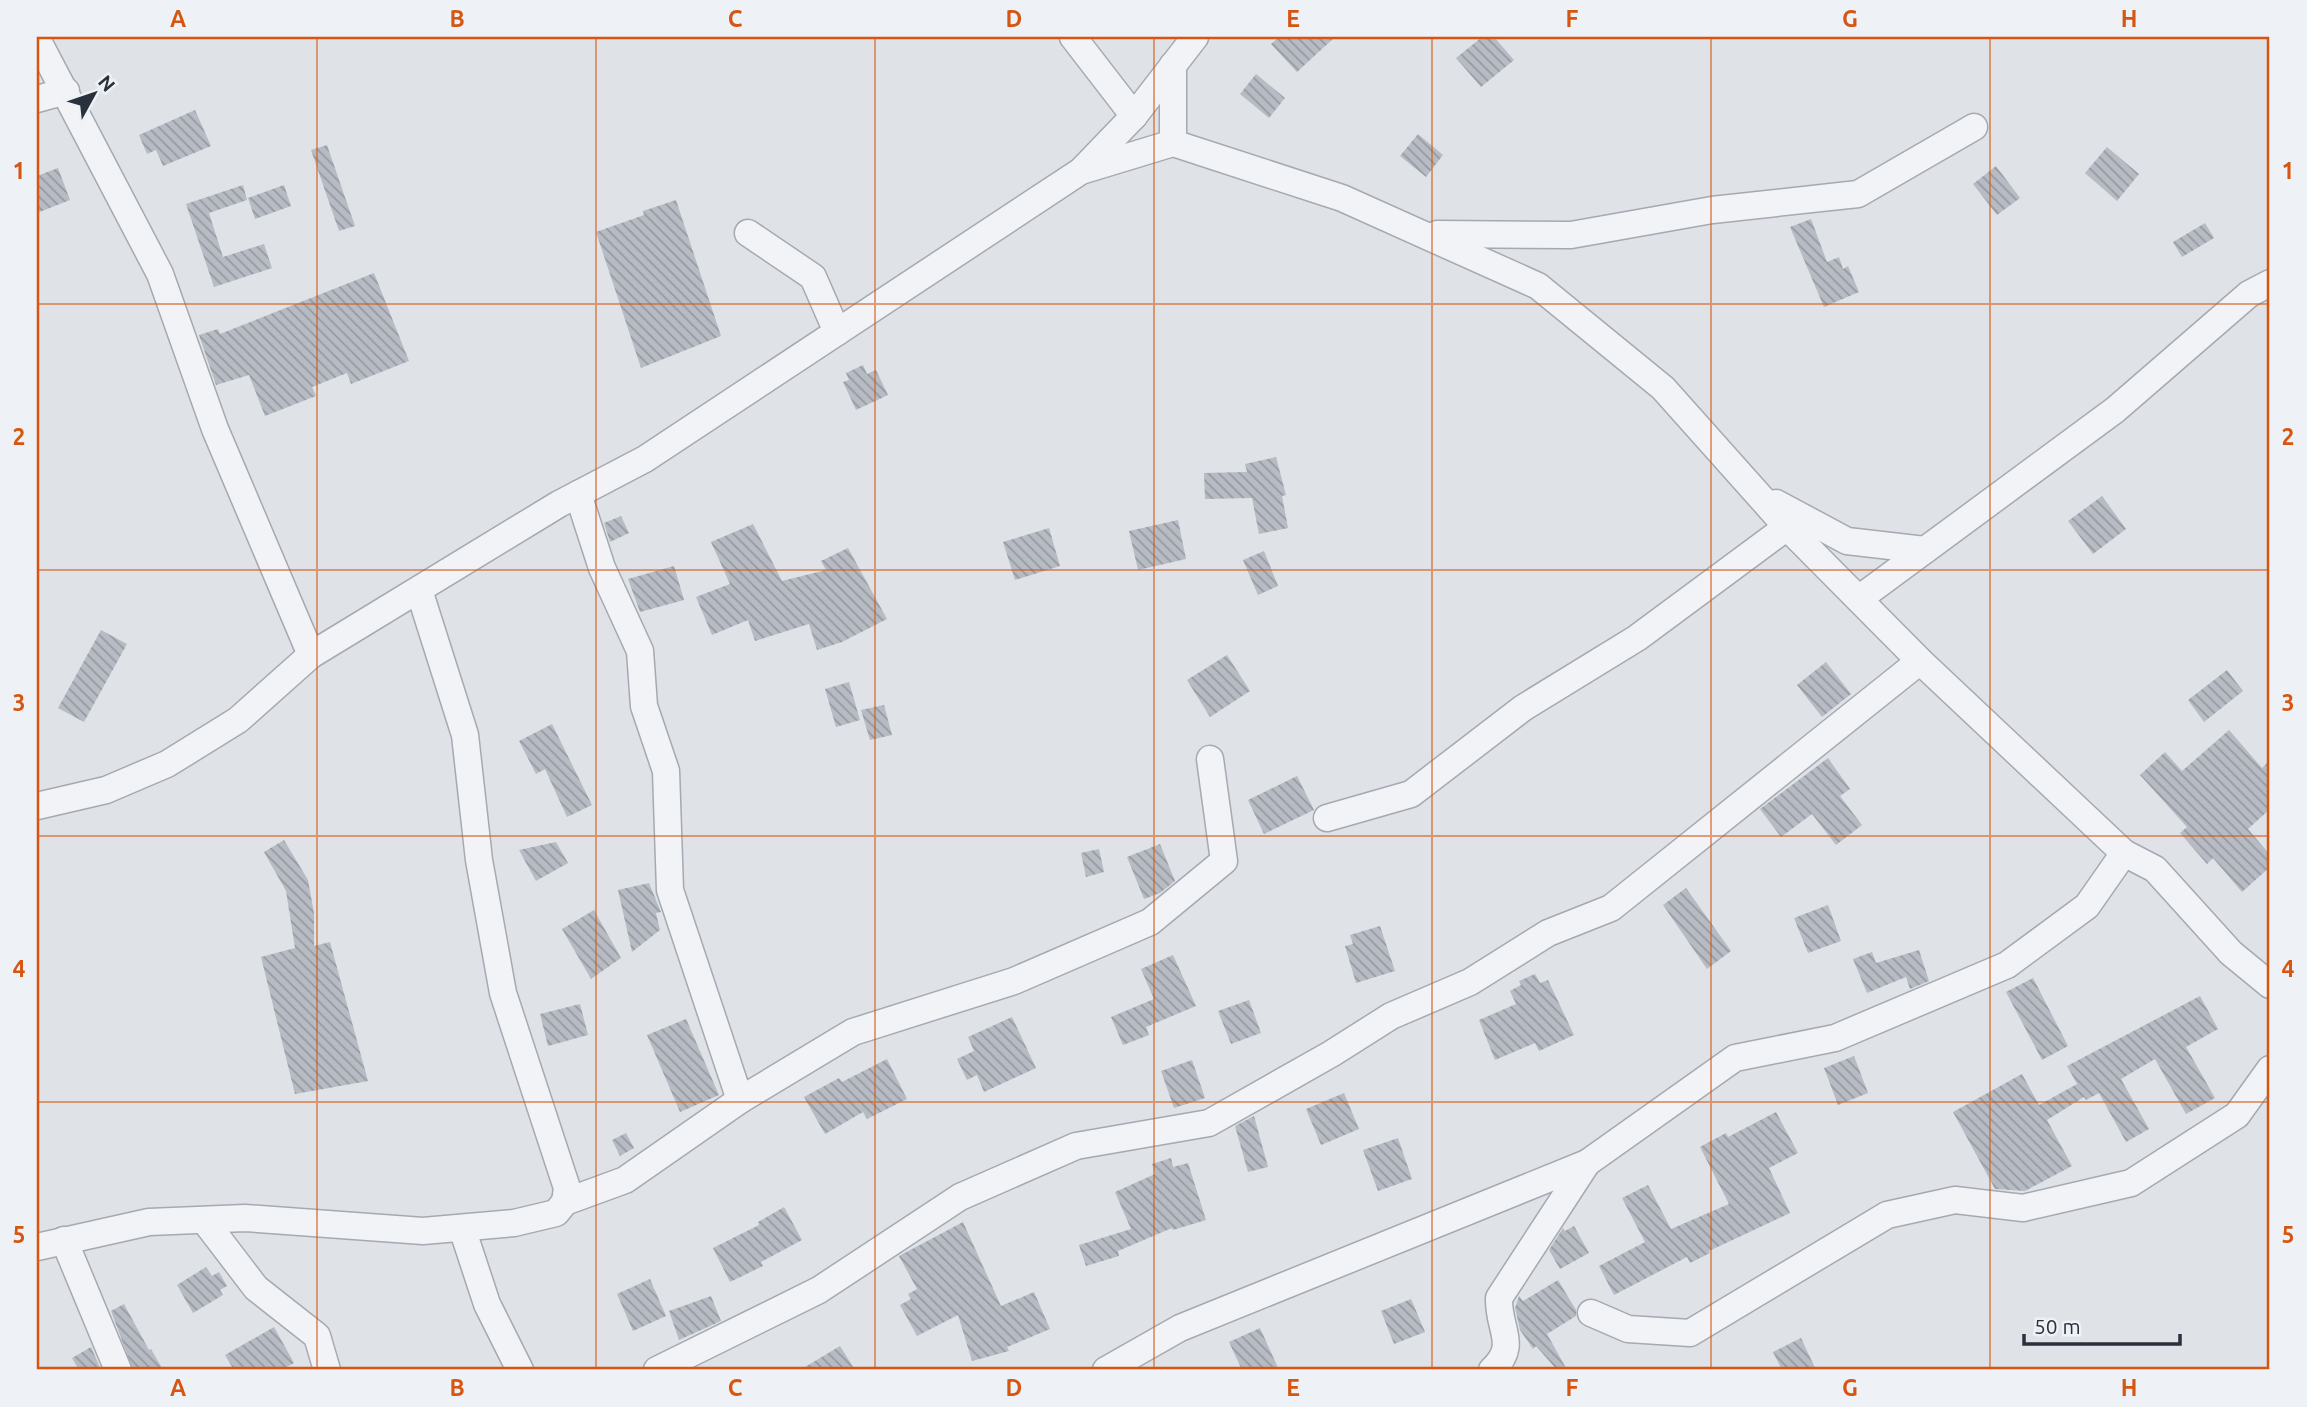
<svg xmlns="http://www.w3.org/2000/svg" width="2307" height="1407" viewBox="0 0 2307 1407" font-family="Ubuntu,sans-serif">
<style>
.building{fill:url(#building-back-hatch)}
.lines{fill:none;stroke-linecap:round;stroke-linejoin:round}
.minor-casing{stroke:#a5a9b1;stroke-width:29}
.minor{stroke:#f1f3f6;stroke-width:26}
.grid{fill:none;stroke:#d55511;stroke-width:2;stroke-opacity:0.55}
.neatline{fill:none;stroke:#d55511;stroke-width:2.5}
.grid-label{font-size:23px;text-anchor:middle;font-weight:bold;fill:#d55511}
</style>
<defs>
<pattern id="building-back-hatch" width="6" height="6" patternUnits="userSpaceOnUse" patternTransform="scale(1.75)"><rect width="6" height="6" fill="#b7bcc4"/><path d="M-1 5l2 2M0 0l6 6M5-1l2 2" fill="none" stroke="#9599a0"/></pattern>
</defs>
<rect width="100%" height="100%" fill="#dfe2e7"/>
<g class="building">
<path d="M1279,37H1335L1297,72L1271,44Z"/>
<path d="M1482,37H1494L1514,60L1481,87L1456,58Z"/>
<path d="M1256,74L1285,98L1269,118L1240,94Z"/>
<path d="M195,110L211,146L163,166L156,150L147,154L139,135Z"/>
<path d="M1418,134L1443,155L1426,177L1400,156Z"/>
<path d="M327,145L355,226L339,231L311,150Z"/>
<path d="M2107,147L2139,174L2117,201L2085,173Z"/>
<path d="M1996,166L2020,198L1997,215L1973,184Z"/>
<path d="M58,168L70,200L37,213V176Z"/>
<path d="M243,185L247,200L209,213L223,257L264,244L272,268L214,287L186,204Z"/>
<path d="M284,185L291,206L255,219L248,198Z"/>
<path d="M676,200L721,336L641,368L596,232L644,215L643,211Z"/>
<path d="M1811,219L1827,262L1839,257L1843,269L1848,266L1859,292L1824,307L1790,227Z"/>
<path d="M2205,223L2214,238L2182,257L2173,242Z"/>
<path d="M374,273L409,361L351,384L347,373L312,387L316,396L265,416L249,375L216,385L199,335L218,329L220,334Z"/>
<path d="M863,365L867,374L876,370L888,395L856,410L843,382L849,380L846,373Z"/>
<path d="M1276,457L1286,495L1282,496L1288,528L1259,534L1252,498L1205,499L1204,473L1247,472L1245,464Z"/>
<path d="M2102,496L2126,529L2093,554L2068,521Z"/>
<path d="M621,516L629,533L610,542L604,523Z"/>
<path d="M1178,520L1186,559L1138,570L1129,531Z"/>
<path d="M753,524L782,581L826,570L821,561L848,548L887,619L842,642L817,650L809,624L755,641L748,620L712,635L696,597L730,584L711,542Z"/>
<path d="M1049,528L1060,566L1015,580L1003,542Z"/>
<path d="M1264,551L1278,586L1258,595L1243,560Z"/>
<path d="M674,566L684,600L640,612L628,579Z"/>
<path d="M101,630L127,644L84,722L58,708Z"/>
<path d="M1227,655L1250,691L1210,717L1187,680Z"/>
<path d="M1826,662L1851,694L1822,717L1797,685Z"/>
<path d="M2227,670L2243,691L2204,722L2188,700Z"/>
<path d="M849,682L860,720L836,727L825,689Z"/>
<path d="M884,705L892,735L870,740L861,710Z"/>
<path d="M552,724L592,805L567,817L545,769L536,774L519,741Z"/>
<path d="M2229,730L2262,768L2270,760V809L2248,829L2270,855V867L2242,892L2213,858L2207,864L2180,833L2187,827L2140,775L2165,752L2182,771Z"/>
<path d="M1828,758L1850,789L1840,796L1862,825L1836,845L1812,814L1781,837L1760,809Z"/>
<path d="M1297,776L1314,810L1264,834L1248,800Z"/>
<path d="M284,840L308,880L314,913V946L330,942L368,1081L295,1094L261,957L295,948L286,891L264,852Z"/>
<path d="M556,842L568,863L536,881L519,850Z"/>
<path d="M1160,844L1175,881L1160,893L1144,899L1127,857Z"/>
<path d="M1099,849L1104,872L1086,877L1081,853Z"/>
<path d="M649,883L661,912L656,913L660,930L632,952L618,890Z"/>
<path d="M1686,888L1731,951L1707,969L1663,905Z"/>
<path d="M1828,905L1841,941L1808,953L1794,918Z"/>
<path d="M594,910L621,958L591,979L562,929Z"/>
<path d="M1380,926L1395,971L1356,983L1345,946L1353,944L1350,935Z"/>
<path d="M1919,950L1929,981L1910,989L1906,977L1867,993L1853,959L1872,952L1876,963Z"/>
<path d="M1173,955L1196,1006L1146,1027L1149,1035L1123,1045L1111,1017L1154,999L1141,969Z"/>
<path d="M1535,974L1540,983L1548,980L1574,1035L1539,1051L1535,1043L1495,1060L1479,1020L1516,1004L1510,991L1521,985L1519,981Z"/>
<path d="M2033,978L2068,1046L2042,1060L2006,992Z"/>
<path d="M2200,996L2218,1029L2186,1047L2215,1098L2186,1114L2155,1059L2121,1079L2149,1129L2126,1142L2099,1093L2086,1100L2084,1097L2047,1120L2072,1166L2025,1191L1995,1189L1953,1112L2022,1074L2039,1105L2077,1084L2067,1066Z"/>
<path d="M1249,1000L1261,1033L1231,1044L1218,1011Z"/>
<path d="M580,1004L588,1035L548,1046L540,1014Z"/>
<path d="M1012,1017L1036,1068L984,1092L977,1075L967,1080L957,1059L974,1051L968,1037Z"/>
<path d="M686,1019L719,1095L680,1112L647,1035Z"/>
<path d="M1854,1056L1868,1093L1838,1105L1824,1068Z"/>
<path d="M887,1059L907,1099L867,1119L863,1112L825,1134L804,1097L839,1078L842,1082Z"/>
<path d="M1192,1060L1205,1098L1174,1108L1161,1071Z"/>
<path d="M1344,1093L1359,1129L1321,1145L1306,1109Z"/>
<path d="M1776,1112L1798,1153L1769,1168L1790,1213L1709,1251L1710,1253L1690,1263L1687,1257L1614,1295L1599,1266L1645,1242L1622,1198L1648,1185L1671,1229L1729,1204L1700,1147L1726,1133L1728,1137Z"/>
<path d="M1254,1116L1268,1167L1248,1172L1235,1126Z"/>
<path d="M626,1133L634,1148L620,1156L612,1140Z"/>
<path d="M1398,1138L1412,1179L1378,1191L1363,1150Z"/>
<path d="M1171,1158L1173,1167L1188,1163L1206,1220L1173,1230L1172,1228L1118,1251L1119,1256L1086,1266L1079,1245L1131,1229L1115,1192L1155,1174L1152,1164Z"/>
<path d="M784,1207L802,1240L761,1262L763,1266L730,1282L713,1248L759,1225L758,1222Z"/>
<path d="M963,1222L1001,1306L1034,1292L1050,1329L1007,1347L1009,1351L972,1361L958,1315L917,1336L900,1305L911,1299L908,1294L917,1289L899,1256Z"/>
<path d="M1574,1226L1589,1253L1560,1269L1549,1250L1563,1228L1565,1231Z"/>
<path d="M206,1267L212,1276L219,1272L227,1286L220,1290L223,1295L193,1313L177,1285Z"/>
<path d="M650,1279L666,1316L633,1331L617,1294Z"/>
<path d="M1558,1280L1576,1310V1316L1547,1334L1566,1368L1563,1370H1557L1536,1346L1533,1349L1520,1330L1515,1308L1519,1296L1523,1301Z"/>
<path d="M711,1296L721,1321L679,1340L669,1311Z"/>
<path d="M1411,1299L1425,1332L1394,1344L1381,1311Z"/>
<path d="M124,1304L149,1350L151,1349L163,1370H133L111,1311Z"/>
<path d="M274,1327L294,1363L281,1370H234L225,1355Z"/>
<path d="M1260,1328L1279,1370H1242L1229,1342Z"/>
<path d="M1801,1338L1816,1370H1782L1773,1352Z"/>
<path d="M840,1346L855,1370H800Z"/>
<path d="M91,1347L101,1370H79L72,1358Z"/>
</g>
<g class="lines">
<defs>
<g id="minor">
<path d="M1073,37L1134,116"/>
<path d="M37,39L160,274L215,429L311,655"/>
<path d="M1173,65V143"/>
<path d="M37,99L66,91"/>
<path d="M1083,169L1134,116L1195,37"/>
<path d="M748,233L813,277L837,332"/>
<path d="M1437,234L1571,235L1712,210L1858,194L1974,127"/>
<path d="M578,494L602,568L640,651L644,706L666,771L670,890L740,1100"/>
<path d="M1776,503L1847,541L1925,550"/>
<path d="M419,590L465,735L479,860L503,993L567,1188L565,1202"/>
<path d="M1860,598L2115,410L2249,294L2270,283"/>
<path d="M37,806L106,790L167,764L238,720L311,655L559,504L645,459L1081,171L1173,143L1342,198L1538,286L1663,388L1787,527L1920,661L2124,853L2155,869L2231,953L2270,985"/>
<path d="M1327,818L1411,794L1523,708L1637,638L1787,527"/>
<path d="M204,1220L256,1288L317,1336L327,1370"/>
<path d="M462,1228L487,1304L520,1370"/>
<path d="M64,1240L118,1370"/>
<path d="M37,1247L149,1222L245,1218L423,1231L514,1223L556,1213L565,1202L625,1180L740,1100L853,1032L1014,981L1150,922L1224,861L1210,759"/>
<path d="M1591,1313L1628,1329L1690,1333L1887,1215L1955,1200L2023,1208L2131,1183L2237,1115L2270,1069"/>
<path d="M657,1370L819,1290L960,1197L1076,1146L1209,1123L1331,1054L1391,1016L1470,982L1548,933L1611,908L1920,661"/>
<path d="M1106,1370L1180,1328L1587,1163L1735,1058L1835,1038L2007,965L2087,906L2124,853"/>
<path d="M1492,1370C1519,1345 1498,1330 1499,1298L1587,1163"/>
</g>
</defs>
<use href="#minor" class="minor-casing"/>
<use href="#minor" class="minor"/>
</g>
<path class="grid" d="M317,37V1370M596,37V1370M875,37V1370M1154,37V1370M1432,37V1370M1711,37V1370M1990,37V1370M37,304H2270M37,570H2270M37,836H2270M37,1102H2270"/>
<rect width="2307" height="1407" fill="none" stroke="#eef1f5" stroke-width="77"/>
<g transform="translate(94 94) rotate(50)" stroke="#eef1f5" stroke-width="5" paint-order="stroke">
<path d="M0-5L12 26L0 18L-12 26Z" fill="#29313d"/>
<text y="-10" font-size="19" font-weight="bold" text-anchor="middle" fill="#29313d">N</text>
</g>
<path d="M2024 1334v10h156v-10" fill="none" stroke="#29313d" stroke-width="3.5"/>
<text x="2034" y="1334" font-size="21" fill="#29313d" stroke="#eef1f5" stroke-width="5" paint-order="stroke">50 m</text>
<rect x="38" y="38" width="2230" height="1330" class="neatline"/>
<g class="grid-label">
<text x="178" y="27">A</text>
<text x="457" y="27">B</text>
<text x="735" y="27">C</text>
<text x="1014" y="27">D</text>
<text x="1293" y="27">E</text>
<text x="1572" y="27">F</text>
<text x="1850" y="27">G</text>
<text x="2129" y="27">H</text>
<text x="19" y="179">1</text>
<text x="2288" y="179">1</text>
<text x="19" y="445">2</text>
<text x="2288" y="445">2</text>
<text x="19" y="711">3</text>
<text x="2288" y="711">3</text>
<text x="19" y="977">4</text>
<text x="2288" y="977">4</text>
<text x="19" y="1243">5</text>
<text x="2288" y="1243">5</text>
<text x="178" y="1396">A</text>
<text x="457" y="1396">B</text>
<text x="735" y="1396">C</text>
<text x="1014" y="1396">D</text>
<text x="1293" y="1396">E</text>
<text x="1572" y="1396">F</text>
<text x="1850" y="1396">G</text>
<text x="2129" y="1396">H</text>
</g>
</svg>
